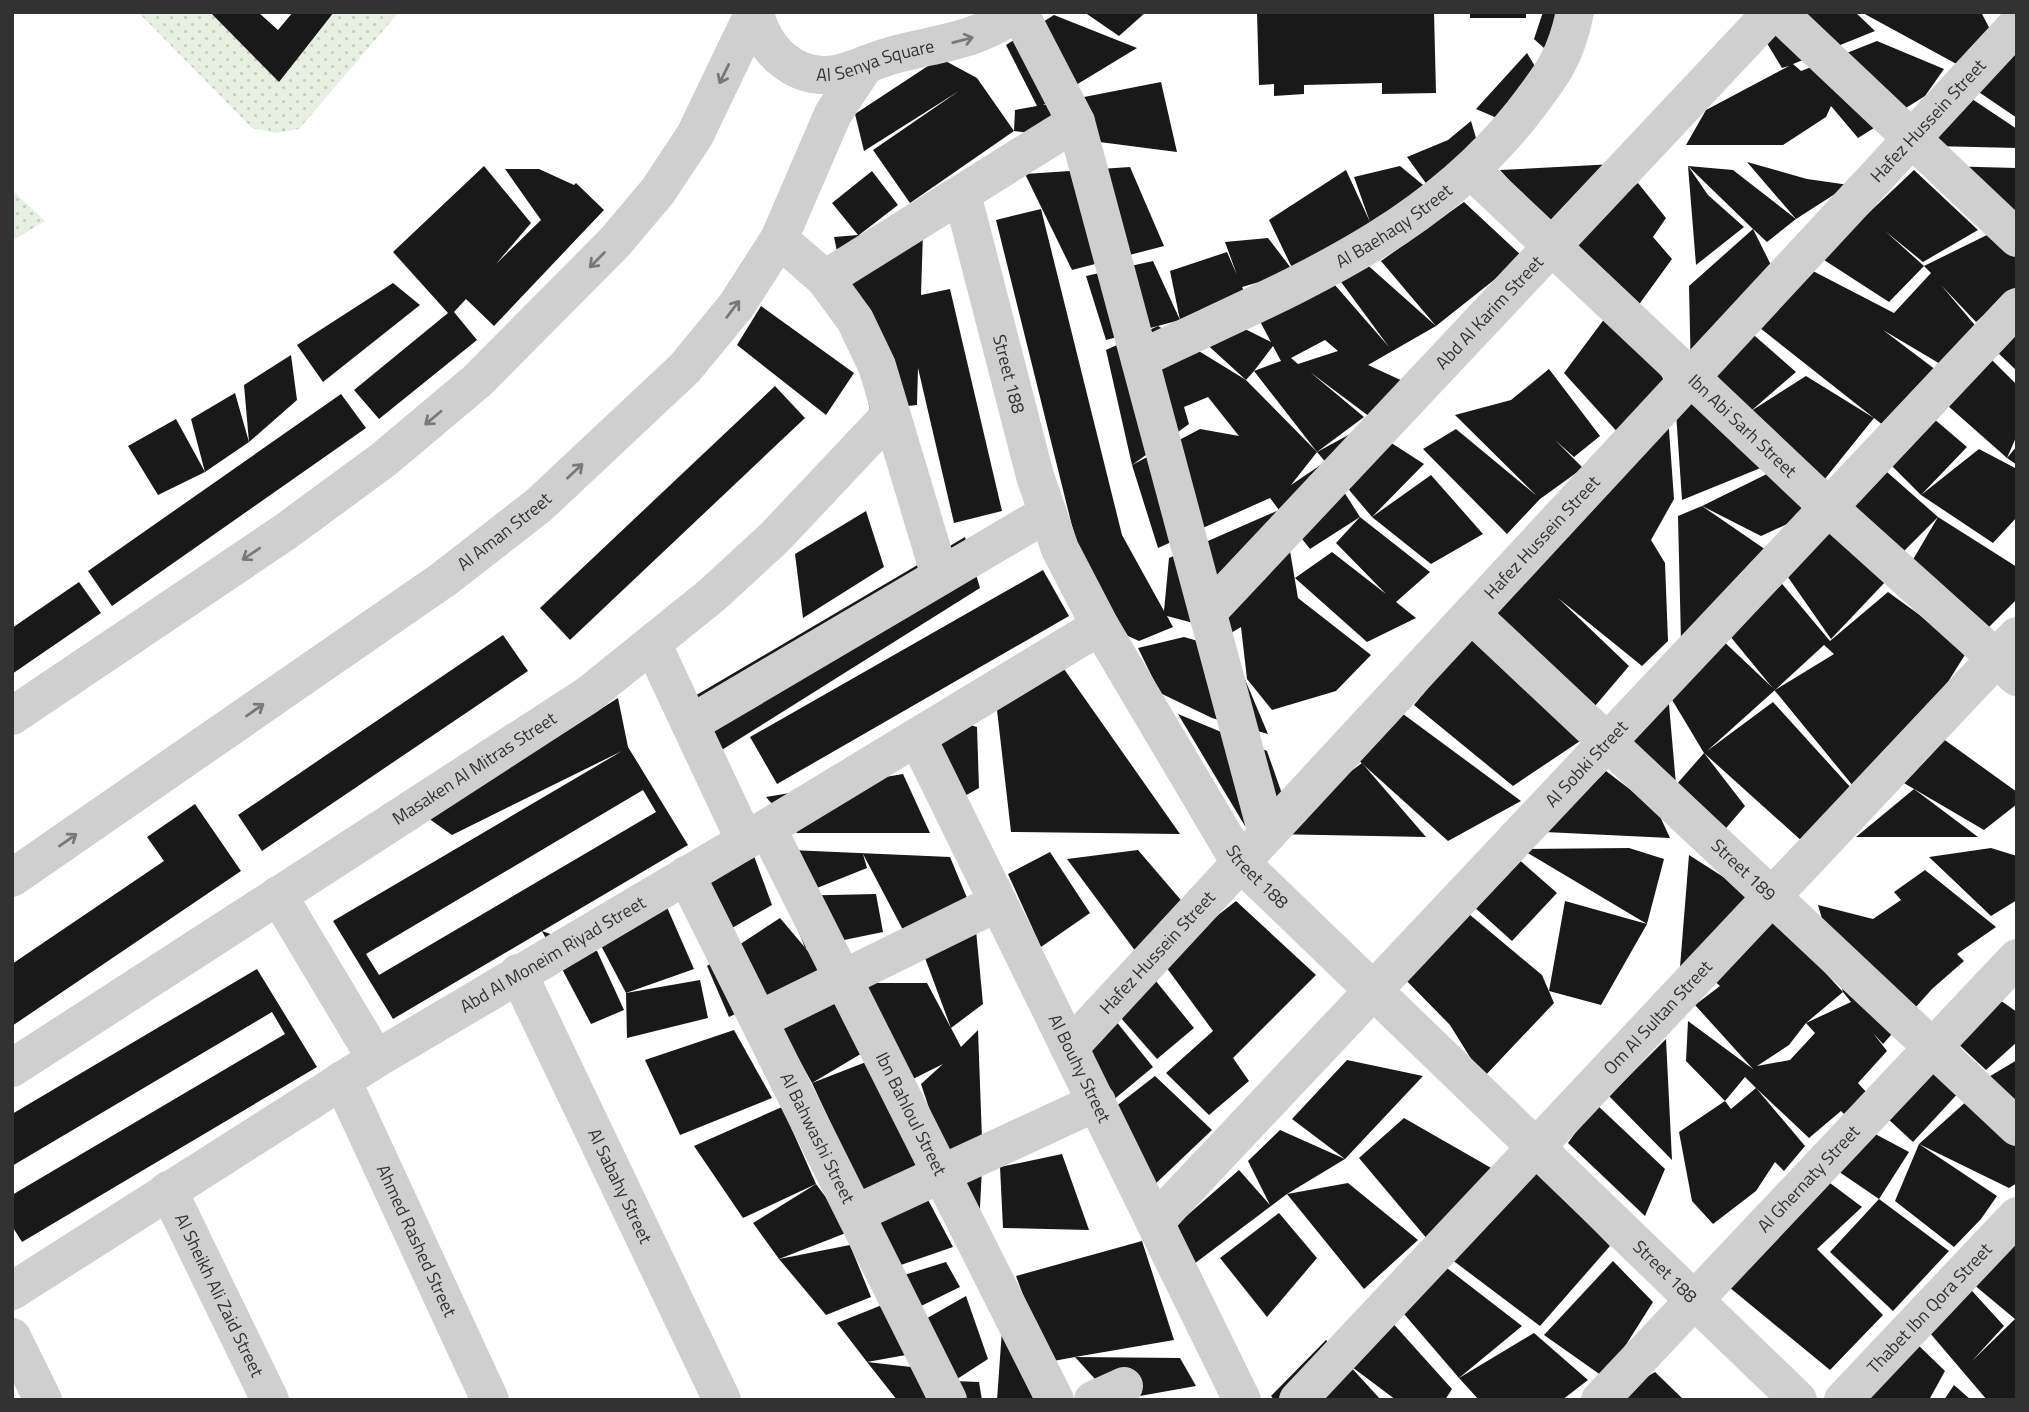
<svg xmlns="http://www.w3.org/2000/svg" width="2029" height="1412" viewBox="0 0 2029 1412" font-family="'Titillium Web',sans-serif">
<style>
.green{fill:url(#green-dots)}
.building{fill:#191919;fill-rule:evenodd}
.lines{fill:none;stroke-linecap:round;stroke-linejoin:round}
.minor{stroke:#cfcfcf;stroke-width:38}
.oneway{stroke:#797979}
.labels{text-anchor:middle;stroke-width:7;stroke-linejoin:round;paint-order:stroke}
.street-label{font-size:18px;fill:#323232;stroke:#fff}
</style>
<defs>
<pattern id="green-dots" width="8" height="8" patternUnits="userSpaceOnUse" patternTransform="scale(1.75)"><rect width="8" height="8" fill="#e6f0e0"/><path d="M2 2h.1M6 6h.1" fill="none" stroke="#c6cec1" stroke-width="1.8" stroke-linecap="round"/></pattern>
</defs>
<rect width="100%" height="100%" fill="#fff"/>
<g class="green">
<path d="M138,12H210L279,81L334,12H399L299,129L277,133L252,128Z"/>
<path d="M12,190L45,221L12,241Z"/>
</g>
<g class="building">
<path d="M210,12H258L278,30L293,12H334L279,82Z"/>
<path d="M1084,12H1146L1119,36Z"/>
<path d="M1257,12H1434L1436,93L1382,94V83L1304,85V94L1274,96V84L1259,85Z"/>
<rect x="1470" y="12" width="56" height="6"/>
<path d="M1543,12H1570L1555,58L1534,39Z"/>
<path d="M1748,12H1855L1875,31L1793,64L1801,71L1877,41L1944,69L1925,96L1858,138L1831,106L1826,117L1783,145H1686L1706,110L1789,66L1782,68Z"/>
<path d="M1861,12H1981L1993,35L1962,67Z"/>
<path d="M1054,15L1137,48L1043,105L1161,82L1177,152L1014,131L910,203L873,150L959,91L864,151L855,114L940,58L977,78L1014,131L1015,110L1037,106L1006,45Z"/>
<path d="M2017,39V118L1964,82Z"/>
<path d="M1527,53L1542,78L1497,118L1476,109Z"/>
<path d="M1966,95L2017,129V148L1932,146Z"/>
<path d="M1471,121L1481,155L1433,193L1373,227L1379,241L1294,272L1269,220L1346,170L1370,222L1354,177L1400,166L1433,193L1407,157L1448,140Z"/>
<path d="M1747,162L1807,179L1849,185L1796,219Z"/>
<path d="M1615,164L1553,230L1500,170Z"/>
<path d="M484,166L531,223L496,264L541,220L505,169H539L574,185L576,183L604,210L494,326L466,299L454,312L477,340L379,419L354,390L448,313L393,252Z"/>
<path d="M1688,166L1708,195L1744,227L1696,265L1688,166L1733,170L1796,219L1767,242L1753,229L1772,267L1691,376L1689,286L1753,229Z"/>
<path d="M1940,166L2017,168V213Z"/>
<path d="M1130,167L1164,246L1072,270L1025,174Z"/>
<path d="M1914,170L1978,230L1923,262L1885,231L1924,266L1993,232L2017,258V286L1976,322L1941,285L1979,330L1942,365L1883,330L1940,373L1884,426L1874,418L1824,480L1737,420L1806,376L1874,418L1746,317L1811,270L1894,313L1931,273L1924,266L1889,302L1821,258Z"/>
<path d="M872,171L898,205L859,235L923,232L921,295L950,289L1002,511L954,523L918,368L917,405L870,410L834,237L858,235L832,203Z"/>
<path d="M1638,183L1666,218L1653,237L1672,259L1635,310L1552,245Z"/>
<path d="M1464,202L1523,257L1436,326L1368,365L1418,388L1382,426L1310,372L1364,417L1317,452L1254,371L1246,380L1180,320L1223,318L1271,342L1247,297L1180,320L1106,340L1086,276L1153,261L1180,320L1170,271L1227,252L1237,275L1225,242L1268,238L1294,272L1242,287L1247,297L1328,277L1389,347L1330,267L1363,261L1436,326L1381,261ZM1325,340L1338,351L1298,364L1291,358ZM1273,346L1281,361L1254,371Z"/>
<path d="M1041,209L1122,535L1164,611L1169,558L1279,510L1270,498L1158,548L1132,465L1200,429L1239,436L1208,397L1184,407L1189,424L1132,465L1106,350L1158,326L1246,380L1317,452L1291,485L1325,462L1360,517L1430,572L1396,602L1416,618L1367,642L1295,578L1332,552L1386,594L1336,543L1360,517L1310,549L1284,516L1298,598L1371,655L1336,691L1272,710L1247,679L1241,627L1231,633L1167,616L1173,627L1139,641L1117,631L1077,546L996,220Z"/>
<path d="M393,283L420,305L323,382L297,345Z"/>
<path d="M761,306L854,373L826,415L737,345Z"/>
<path d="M1605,318L1653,358L1668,389L1621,436L1564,373Z"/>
<path d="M2017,324V371L1994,349Z"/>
<path d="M1747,329L1796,372L1751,411L1699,384Z"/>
<path d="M1986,354L2017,385V435L2007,458L2017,446V465L2007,458L1947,405Z"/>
<path d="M291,355L297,400L249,442L205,472L191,419L235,393L249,442L244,385Z"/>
<path d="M1549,369L1600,436L1574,457L1555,440L1583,468L1540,499L1507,534L1423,449L1456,429L1537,496L1455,415L1511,400Z"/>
<path d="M775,386L805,418L570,640L540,608Z"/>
<path d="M341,394L366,428L112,606L88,571Z"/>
<path d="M1696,397L1763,467L1682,500L1676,413Z"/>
<path d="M1668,416L1674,499L1651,540L1665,563L1668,641L1642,666L1558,598L1629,666L1595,706L1471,614Z"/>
<path d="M1933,418L1967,447L1921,495L1979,449L2017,469V517L1993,543L1921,495L1890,464Z"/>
<path d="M176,419L205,472L158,495L128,446Z"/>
<path d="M1365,426L1424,464L1372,517L1317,452Z"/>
<path d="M1775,470L1807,515L1761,536L1702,506Z"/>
<path d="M1887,472L1938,517L2017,567V599L1989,627L1911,563L1938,517L1897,558L1843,508Z"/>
<path d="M1431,475L1483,534L1431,564L1372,517Z"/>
<path d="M1702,506L1769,552L1681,641L1678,516Z"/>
<path d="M866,511L884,567L803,618L795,554Z"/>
<path d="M1830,523L1887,580L1831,639L1783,570Z"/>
<path d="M965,537L980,588L717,753L688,700Z"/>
<path d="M1043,570L1069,616L777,784L750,737Z"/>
<path d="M1778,579L1830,641L1888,592L1968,650L1919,728L1858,792L1725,630ZM1824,645L1834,654L1775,690Z"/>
<path d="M79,582L101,613L12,674V628Z"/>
<path d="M1465,620L1583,739L1513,786L1414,705L1438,676Z"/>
<path d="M503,635L528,671L262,851L238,815Z"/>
<path d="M1718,636L1775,690L1707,751L1773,702L1862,800L1804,843L1704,753L1745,806L1721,834L1676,785L1625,742ZM1668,693L1704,753L1676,785Z"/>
<path d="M1184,637L1233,651L1268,734L1212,718L1160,693L1138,648Z"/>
<path d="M1064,669L1180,834L1011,832L997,710Z"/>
<path d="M618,698L628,747L688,845L393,1019L333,921L622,751L452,835L428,818ZM643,790L656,812L379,975L366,954Z"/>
<path d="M1399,711L1521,801L1448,841L1346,749Z"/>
<path d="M929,713L977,727L979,788L934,813Z"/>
<path d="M1178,714L1267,751L1288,811L1245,826Z"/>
<path d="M1942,738L2017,792V804L1984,830L1897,779Z"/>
<path d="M1362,763L1426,837L1267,834Z"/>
<path d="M1606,771L1657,810L1670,838L1545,832Z"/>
<path d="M903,774L930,833H797L766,797Z"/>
<path d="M1914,789L1978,837H1856Z"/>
<path d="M195,804L241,871L12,1026V964L164,861L147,837Z"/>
<path d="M1629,848L1664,859L1647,924L1601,1005L1549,991L1565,901L1647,924L1521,849Z"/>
<path d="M1991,848L2017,856V900L1991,916L1929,857Z"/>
<path d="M790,850L950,857L970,905L903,930L863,854L867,868L817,888Z"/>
<path d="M1138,850L1186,906L1139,956L1067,859Z"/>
<path d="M1050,852L1090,913L1041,947L1008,874Z"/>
<path d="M1689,855L1753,896L1680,967Z"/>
<path d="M754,856L772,905L701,946L679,902Z"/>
<path d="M1515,856L1557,893L1512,941L1472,905Z"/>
<path d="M1925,870L1996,927L1957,954L1964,961L1932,989L1883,1044L1873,1033L1887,1051L1858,1083L1867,1093L1848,1118L1841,1111L1809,1138L1756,1088L1805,1146L1784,1171L1775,1162L1756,1191L1713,1224L1692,1201L1679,1132L1725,1101L1731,1109L1756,1088L1745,1077L1725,1101L1686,1061L1688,1021L1753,1069L1695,1005L1720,986L1711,978L1772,915L1843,992L1818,905L1873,919L1901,900L1894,892ZM1843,992L1851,1002L1806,1023ZM1806,1023L1815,1033L1790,1060L1757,1066L1789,1045Z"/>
<path d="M876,894L883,932L805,948L785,896Z"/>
<path d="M1236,901L1316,975L1233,1058L1249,1081L1209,1115L1166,1073L1213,1031L1161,960Z"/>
<path d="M666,905L694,969L626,993L597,938Z"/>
<path d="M1463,909L1542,975L1554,1003L1483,1078L1450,1025L1396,970Z"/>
<path d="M780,918L824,970L729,1017L707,966Z"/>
<path d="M976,930L983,1004L951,1028L961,1047L978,1030L982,1139L947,1162L921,1084L943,1064L905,1083L860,983H927L951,1028L925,958Z"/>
<path d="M542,931L597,951L624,1010L591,1024Z"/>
<path d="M257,969L317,1067L22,1242L12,1226V1195L285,1034L272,1012L12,1166V1114Z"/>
<path d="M1151,975L1194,1028L1157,1059L1113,1009Z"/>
<path d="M700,980L708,1018L627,1038L626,993Z"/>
<path d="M836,996L864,1052L812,1083L866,1062L924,1167L866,1199L812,1083L780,1025Z"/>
<path d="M1997,998L2017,1012V1042L1986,1070L1954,1040Z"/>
<path d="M1111,1015L1153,1067L1106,1106L1075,1049Z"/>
<path d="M734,1030L772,1098L680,1135L645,1060Z"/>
<path d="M1666,1039L1672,1160L1609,1096Z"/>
<path d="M1347,1060L1423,1076L1345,1159L1287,1194L1348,1183L1418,1240L1364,1289L1287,1194L1194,1264L1175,1226L1239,1170L1270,1205L1248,1161L1280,1130L1345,1159L1292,1119Z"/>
<path d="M1934,1060L1962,1089L1913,1142L1887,1118Z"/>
<path d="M2017,1060V1108L1982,1081Z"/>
<path d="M1155,1076L1212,1130L1151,1188L1106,1114Z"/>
<path d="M1969,1099L2017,1134V1183L2009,1188L1919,1144L1997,1196L1981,1219L1954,1247L1895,1201L1919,1144Z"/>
<path d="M1596,1104L1665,1169L1645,1216L1568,1143Z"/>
<path d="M782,1107L816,1184L743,1218L694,1146Z"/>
<path d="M1404,1118L1493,1169L1428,1240L1359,1158Z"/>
<path d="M1864,1128L1909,1152L1879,1199L1832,1167Z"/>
<path d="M1062,1154L1089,1230L1003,1228L1000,1167Z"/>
<path d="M982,1167L979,1228L955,1180Z"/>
<path d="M1534,1169L1610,1246L1540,1326L1439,1250Z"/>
<path d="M1826,1180L1862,1207L1817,1249L1883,1315L1830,1370L1729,1287Z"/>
<path d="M816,1184L851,1231L779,1259L753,1223Z"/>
<path d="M926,1196L953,1247L895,1267L872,1221Z"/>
<path d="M1879,1199L1949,1251L1893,1311L1830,1252Z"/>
<path d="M1279,1213L1317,1258L1267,1317L1220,1258Z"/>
<path d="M2005,1236L2017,1246L2015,1319L1967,1279Z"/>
<path d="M1142,1241L1174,1340L1075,1357L1180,1358L1196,1386L1134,1397L1137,1400H1114L1075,1357L1048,1362L1016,1276Z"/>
<path d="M850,1245L871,1297L826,1315L779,1259Z"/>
<path d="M1613,1261L1653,1302L1605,1378L1544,1335Z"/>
<path d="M946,1262L960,1287L917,1308L901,1276Z"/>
<path d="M1443,1265L1522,1326L1459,1378L1392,1300Z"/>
<path d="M1963,1281L2004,1326L1972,1361L2015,1319L2017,1321V1400H1987L1924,1326Z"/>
<path d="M966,1296L988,1359L954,1381L922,1321Z"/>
<path d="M882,1305L906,1355L867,1362L911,1367L931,1400H897L867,1362L837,1323Z"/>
<path d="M1389,1319L1452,1389L1445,1400H1396L1352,1367Z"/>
<path d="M1002,1330L1038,1400H997Z"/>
<path d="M1534,1333L1588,1380L1562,1400H1479L1459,1378Z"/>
<path d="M1326,1340L1381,1400H1274L1271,1396Z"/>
<path d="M1914,1341L1945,1371L1929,1400H1858Z"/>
<path d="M1655,1372L1684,1400H1608Z"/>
<path d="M954,1381L979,1382L982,1400H962Z"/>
<path d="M1954,1385L1971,1400H1944Z"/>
</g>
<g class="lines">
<g class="minor">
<path id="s1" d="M755,12C763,50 795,81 836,74C857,70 876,59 897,54C945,42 975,41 1018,12"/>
<path d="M1019,12L1076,122L1267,834"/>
<path d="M1778,12L2017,238"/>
<path id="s2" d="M1471,170L1828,507L2017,677"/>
<path id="s3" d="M962,194L1035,476L1060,549L1100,626L1239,861L1798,1400"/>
<path d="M779,239L825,279L855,320L877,366L940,576"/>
<path d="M825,279L1076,122"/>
<path id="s4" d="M1140,359C1280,291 1422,240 1522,114C1551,76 1565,60 1575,12"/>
<path id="s5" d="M1208,612L1772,12"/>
<path id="s6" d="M1471,614L2017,1127"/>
<path d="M653,645L745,841"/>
<path d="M12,716L285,532L383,460L477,381L615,242L658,191L695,135L754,12"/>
<path d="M690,724L1046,514"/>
<path id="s7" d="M917,737L1242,1400"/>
<path id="s8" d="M767,828L1055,1400"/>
<path id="s9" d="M686,875L948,1400"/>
<path id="s10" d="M12,878L444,579L539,505L685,368L736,306L779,239L833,114L866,64"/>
<path d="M278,895L376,1059"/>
<path id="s11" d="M518,973L722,1400"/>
<path d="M759,1020L997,903"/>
<path id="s12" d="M1069,1048L2017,25"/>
<path id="s13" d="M12,1068L588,695L712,595L774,538L891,414"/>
<path id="s14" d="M342,1080L490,1400"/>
<path id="s15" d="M168,1190L270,1400"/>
<path d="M857,1213L1097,1102"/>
<path id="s16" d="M1156,1221L2017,307"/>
<path id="s17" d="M12,1291L376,1059L767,828L1100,626"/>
<path d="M12,1337L43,1400"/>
<path d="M1093,1400L1124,1386"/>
<path id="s18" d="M1298,1400L2017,636"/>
<path id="s19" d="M1600,1400L2017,958"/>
<path id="s20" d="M1843,1400L2017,1216"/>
</g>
</g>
<defs><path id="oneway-shaft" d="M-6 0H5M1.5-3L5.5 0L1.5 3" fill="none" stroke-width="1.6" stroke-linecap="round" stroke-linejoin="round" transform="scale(1.75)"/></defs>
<g class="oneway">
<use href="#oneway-shaft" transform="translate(963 40) rotate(-15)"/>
<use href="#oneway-shaft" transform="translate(724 74) rotate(116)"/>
<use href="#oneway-shaft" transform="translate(597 260) rotate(135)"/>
<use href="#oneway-shaft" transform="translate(733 309) rotate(-53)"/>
<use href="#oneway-shaft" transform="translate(433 418) rotate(140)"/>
<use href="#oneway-shaft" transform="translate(575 471) rotate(-43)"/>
<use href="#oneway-shaft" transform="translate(251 554) rotate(146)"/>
<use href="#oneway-shaft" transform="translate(255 710) rotate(-35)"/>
<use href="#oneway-shaft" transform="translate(68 840) rotate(-35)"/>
</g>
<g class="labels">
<g class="street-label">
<text dy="6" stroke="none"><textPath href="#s1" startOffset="154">Al Senya Square</textPath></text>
<text dy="6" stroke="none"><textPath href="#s12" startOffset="1264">Hafez Hussein Street</textPath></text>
<text dy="6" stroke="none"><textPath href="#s4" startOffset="287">Al Baehaqy Street</textPath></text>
<text dy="6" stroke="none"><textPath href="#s5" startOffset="411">Abd Al Karim Street</textPath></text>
<text dy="6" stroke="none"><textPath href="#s3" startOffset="186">Street 188</textPath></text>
<text dy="6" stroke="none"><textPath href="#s2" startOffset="373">Ibn Abi Sarh Street</textPath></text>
<text dy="6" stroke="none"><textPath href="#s10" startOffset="602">Al Aman Street</textPath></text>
<text dy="6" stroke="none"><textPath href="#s12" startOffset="696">Hafez Hussein Street</textPath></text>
<text dy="6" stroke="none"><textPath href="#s16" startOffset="628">Al Sobki Street</textPath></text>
<text dy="6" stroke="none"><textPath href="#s13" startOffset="551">Masaken Al Mitras Street</textPath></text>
<text dy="6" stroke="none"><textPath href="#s6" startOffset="374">Street 189</textPath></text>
<text dy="6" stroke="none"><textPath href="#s3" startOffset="752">Street 188</textPath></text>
<text dy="6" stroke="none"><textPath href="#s12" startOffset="130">Hafez Hussein Street</textPath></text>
<text dy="6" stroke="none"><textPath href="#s17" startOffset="637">Abd Al Moneim Riyad Street</textPath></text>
<text dy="6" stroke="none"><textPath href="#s18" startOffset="525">Om Al Sultan Street</textPath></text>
<text dy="6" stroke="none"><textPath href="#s7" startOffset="369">Al Bouhy Street</textPath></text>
<text dy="6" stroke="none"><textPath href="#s8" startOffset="320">Ibn Bahloul Street</textPath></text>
<text dy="6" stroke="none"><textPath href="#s9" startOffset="294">Al Bahwashi Street</textPath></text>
<text dy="6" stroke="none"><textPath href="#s19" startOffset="304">Al Ghernaty Street</textPath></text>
<text dy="6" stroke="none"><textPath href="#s11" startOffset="236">Al Sabahy Street</textPath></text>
<text dy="6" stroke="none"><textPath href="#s14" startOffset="177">Ahmed Rashed Street</textPath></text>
<text dy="6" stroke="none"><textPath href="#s3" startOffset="1320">Street 188</textPath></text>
<text dy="6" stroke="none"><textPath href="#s15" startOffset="117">Al Sheikh Ali Zaid Street</textPath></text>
<text dy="6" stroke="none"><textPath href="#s20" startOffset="126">Thabet Ibn Qora Street</textPath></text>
</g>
</g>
<rect width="2029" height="1412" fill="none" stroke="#323232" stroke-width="28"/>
</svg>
